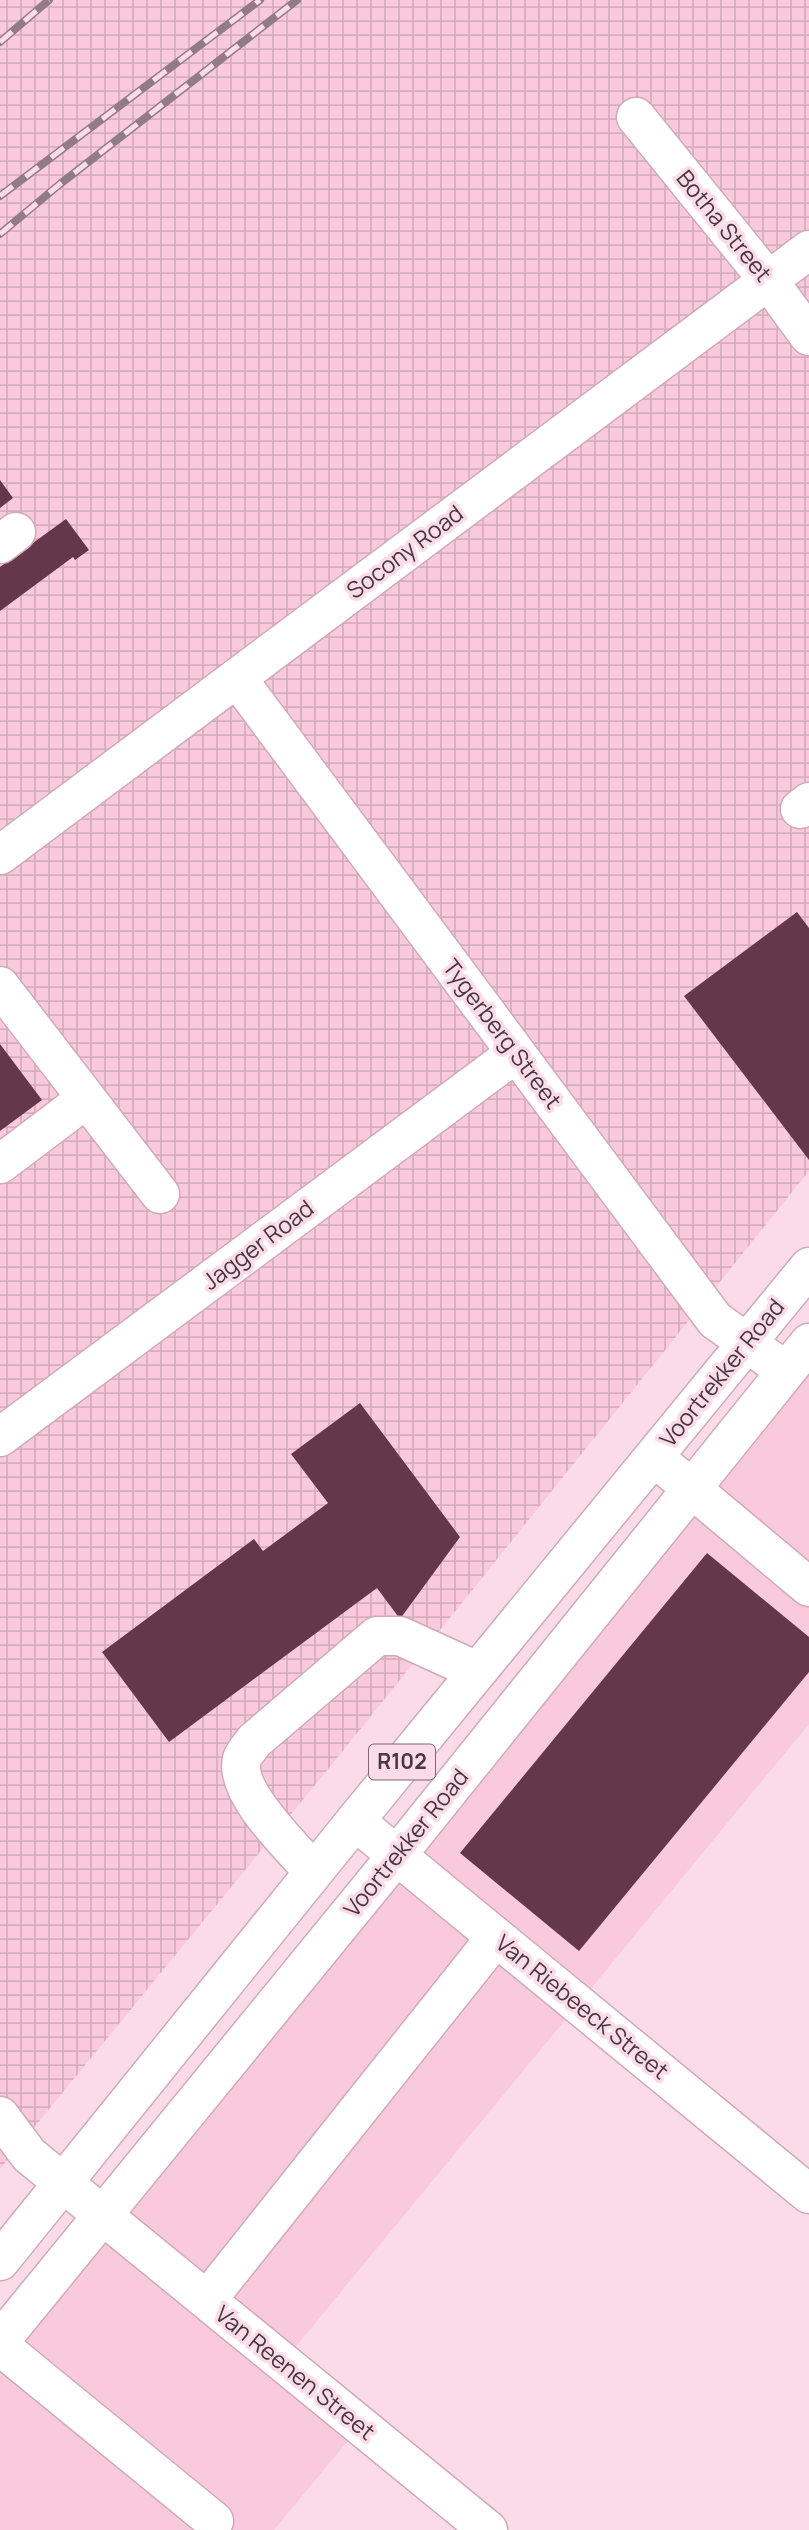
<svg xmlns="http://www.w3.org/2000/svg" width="809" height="2530" viewBox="0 0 809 2530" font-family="Manrope,sans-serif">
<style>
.built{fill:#f9cadc}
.industrial{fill:url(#industrial-grid)}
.building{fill:#64374a}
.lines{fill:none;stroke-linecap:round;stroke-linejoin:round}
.minor-casing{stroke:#d0aab8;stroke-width:41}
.major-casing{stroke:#d0aab8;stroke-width:41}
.minor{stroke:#fff;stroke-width:38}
.major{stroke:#fff;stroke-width:38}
.rail-casing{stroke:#927c84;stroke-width:8}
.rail{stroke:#fbdbe7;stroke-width:5;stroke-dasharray:16;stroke-linecap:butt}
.labels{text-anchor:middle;stroke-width:7;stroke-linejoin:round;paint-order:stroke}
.shield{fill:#fbdbe7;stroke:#7d6970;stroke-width:2}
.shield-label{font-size:21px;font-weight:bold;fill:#47383d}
.street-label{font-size:23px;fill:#47383d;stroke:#fbdbe7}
</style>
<defs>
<pattern id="industrial-grid" width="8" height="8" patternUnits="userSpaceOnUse" patternTransform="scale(1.75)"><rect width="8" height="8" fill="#f9cadc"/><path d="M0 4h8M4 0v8" fill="none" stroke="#d7aebe"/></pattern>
</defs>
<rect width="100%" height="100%" fill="#fbdbe7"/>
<path class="built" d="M809,1363V1724L284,2361L361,2425L274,2530H0V2354Z"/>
<path class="industrial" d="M0,0H809V1171L342,1752L0,2169Z"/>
<g class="building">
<path d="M0,480L13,498L0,508Z"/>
<path d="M66,519L89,550L75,560L73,557L0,611V567Z"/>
<path d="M797,912L809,928V1160L684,996Z"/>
<path d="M0,1044L42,1100L0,1131Z"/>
<path d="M360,1403L460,1537L400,1619L377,1588L169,1742L102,1652L254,1539L263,1551L328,1503L291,1454Z"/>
<path d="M707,1553L809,1637V1672L579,1951L460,1853Z"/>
</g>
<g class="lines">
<defs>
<g id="minor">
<path d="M636,117L768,280L809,336"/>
<path d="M0,544L16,532"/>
<path d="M237,678L715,1320L786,1371"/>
<path d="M800,809L809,802"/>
<path d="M0,855L809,250"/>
<path d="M0,986L160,1194"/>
<path d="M0,1164L86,1099"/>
<path d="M0,1437L516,1053"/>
<path d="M654,1457L809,1587"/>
<path d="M355,1821L809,2194"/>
<path d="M313,1871C293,1848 233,1792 242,1759C244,1753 250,1747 254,1741L377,1636H400L477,1671"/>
<path d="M0,2116L29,2155L488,2530"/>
<path d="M207,2300L496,1937"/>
<path d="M0,2346L214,2521"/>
</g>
<g id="major">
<path d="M0,2261L355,1821L809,1267"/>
<path d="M0,2341L397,1855L809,1343"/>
</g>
</defs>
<use href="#minor" class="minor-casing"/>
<use href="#major" class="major-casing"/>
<use href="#minor" class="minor"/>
<use href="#major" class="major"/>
<defs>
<g id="rail">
<path d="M0,42L49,0"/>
<path d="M0,196L260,0"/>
<path d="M0,234L60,184L297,0"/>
</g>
</defs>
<use href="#rail" class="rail-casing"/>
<use href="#rail" class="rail"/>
</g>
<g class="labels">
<rect class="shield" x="369" y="1744.5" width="66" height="35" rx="5"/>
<g class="shield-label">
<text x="402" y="1769">R102</text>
</g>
<g class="street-label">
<text transform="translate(724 226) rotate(51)" y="8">Botha Street</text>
<text transform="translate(405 552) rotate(-37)" y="8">Socony Road</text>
<text transform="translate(502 1034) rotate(53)" y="8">Tygerberg Street</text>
<text transform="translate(258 1245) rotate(-37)" y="8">Jagger Road</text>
<text transform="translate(722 1373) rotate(-51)" y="8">Voortrekker Road</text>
<text transform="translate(406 1843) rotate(-51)" y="8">Voortrekker Road</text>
<text transform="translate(582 2007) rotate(39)" y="8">Van Riebeeck Street</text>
<text transform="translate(295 2373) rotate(39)" y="8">Van Reenen Street</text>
</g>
</g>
</svg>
